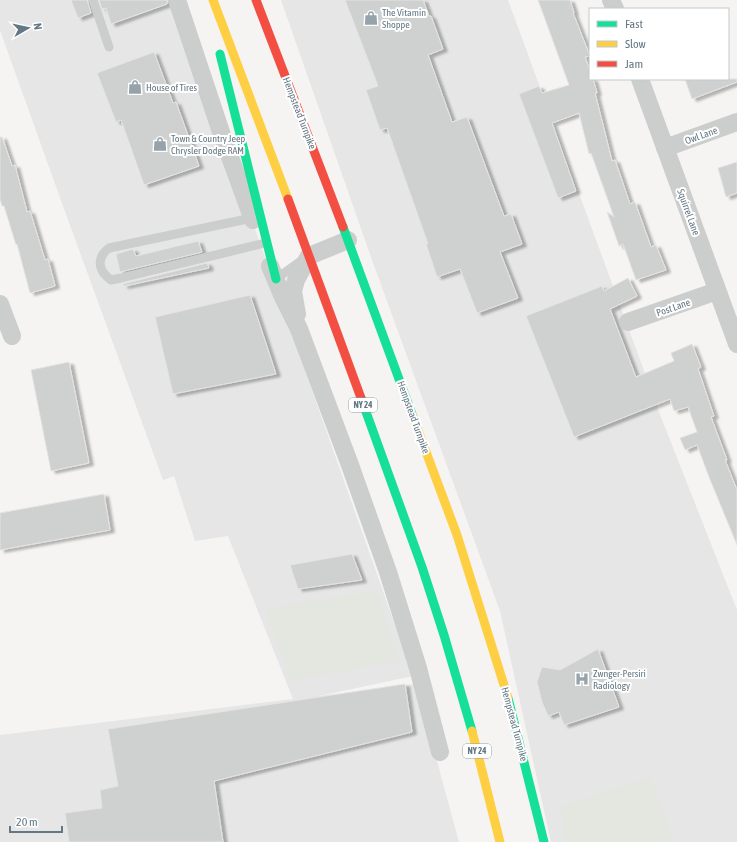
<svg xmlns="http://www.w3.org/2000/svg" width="737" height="842" viewBox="0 0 737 842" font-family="'Asap Condensed',sans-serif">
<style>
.built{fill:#e5e6e5}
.green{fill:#e4e7e0}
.building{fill:#cfd0d0;stroke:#e4e4e2;filter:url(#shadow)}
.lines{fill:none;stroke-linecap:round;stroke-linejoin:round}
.lane{stroke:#cccece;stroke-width:9}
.street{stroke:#cccece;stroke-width:18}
.fast{stroke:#16e098;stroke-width:9}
.slow{stroke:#ffcf43;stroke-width:9}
.jam{stroke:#f24e42;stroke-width:9}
.labels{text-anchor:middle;stroke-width:4;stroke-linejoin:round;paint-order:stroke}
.shield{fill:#fff;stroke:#92a0a9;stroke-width:1}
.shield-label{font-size:9px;font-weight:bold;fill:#637784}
.poi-label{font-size:10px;fill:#637784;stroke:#fff;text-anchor:start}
.street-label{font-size:10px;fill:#637784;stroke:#fff}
</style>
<defs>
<filter id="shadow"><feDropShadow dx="4.5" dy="2.5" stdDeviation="1" flood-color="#0004"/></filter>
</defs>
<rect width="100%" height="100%" fill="#f5f4f2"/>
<g class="built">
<path d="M0,0H174L413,676L319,696L416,684L459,842H0V735L293,699L228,536L195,541L174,476L163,480L59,195L0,30Z"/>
<path d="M281,0H508L661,417L737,610V842H551L500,611L372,260Z"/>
</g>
<g class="green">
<path d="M376,591L398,660L291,681L265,609Z"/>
<path d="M650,777L674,842H565L561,807L574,802Z"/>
</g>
<g class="building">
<path d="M71,0H87L91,13L78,18Z"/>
<path d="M99,0H167V4L111,24L106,8L102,9Z"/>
<path d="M345,0H423L429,16H431L443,49L428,55L452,122L467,117L504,216L511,214L522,244L500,252L518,298L477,313L460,269L437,277L426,244H428L387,128L380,130L366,90L378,86Z"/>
<path d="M538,0H570L574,13H573L590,56L585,57L590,71V79H593L597,93H595L612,161L615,160L630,204L635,202L651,247L656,245L666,270L636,280L623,244L619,246L607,212L614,217L591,153L589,154L579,113L552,123L576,191L558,198L519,94L539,86L542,93L569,85Z"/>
<path d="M154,52L173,103L176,102L199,166L144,185L121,120L116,122L97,73Z"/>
<path d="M685,79H737V82L692,99Z"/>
<path d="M0,137H2L12,166L15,165L27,212L30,211L45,260L48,259L55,286L30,293L17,244L16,245L4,206H2L0,199Z"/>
<path d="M737,162V193L726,197L718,168Z"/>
<path d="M198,241L202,252L120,272L116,254L133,249L136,256Z"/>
<path d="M207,263L209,268L124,286L123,284Z"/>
<path d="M628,278L637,296L610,309L636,377L674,361L671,353L692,344L701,367L698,369L714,416L711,417L727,460H725L737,490V545L709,477L697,445L685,450L680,438L697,432L688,407L674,411L670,399L574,437L526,316L602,286L604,291Z"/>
<path d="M250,295L276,374L173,394L155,317Z"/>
<path d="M69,362L89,463L51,471L31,370Z"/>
<path d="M104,494L110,530L0,550V513Z"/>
<path d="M352,554L362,580L298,589L290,565Z"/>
<path d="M598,649L619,707L564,725L559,712L548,716L542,702L537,682L542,667L560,670Z"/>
<path d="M405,684L412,732L214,781L223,842H69L65,813L102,808L100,790L118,786L108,729Z"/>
</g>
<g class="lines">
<g class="lane">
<path d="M93,0L109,47"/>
<path d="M252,218L109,248C96,258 98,271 111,280L121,278L261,244"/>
<path d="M276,279L301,261"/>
</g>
<g class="street">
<path d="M177,0L222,135L253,220"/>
<path d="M611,0L615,9"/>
<path d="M640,79L737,344"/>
<path d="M665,148L737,122"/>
<path d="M270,266L283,297L299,329L350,465L388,572L418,668L440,752"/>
<path d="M0,304L12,336"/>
<path d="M297,314L293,291L296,280L309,256L348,240"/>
<path d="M628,322L717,291"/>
</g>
<g class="fast">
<path d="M220,54L276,279"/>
<path d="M343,227L413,417"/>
<path d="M361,398L422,567L444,635L472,731"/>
<path d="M508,698L544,842"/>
</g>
<g class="slow">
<path d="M213,0L288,199"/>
<path d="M413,417L457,535L508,698"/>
<path d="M472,731L500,842"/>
</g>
<g class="jam">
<path d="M256,0L343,227"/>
<path d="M288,199L361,398"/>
</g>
</g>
<defs>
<symbol id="shop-bare" viewBox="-9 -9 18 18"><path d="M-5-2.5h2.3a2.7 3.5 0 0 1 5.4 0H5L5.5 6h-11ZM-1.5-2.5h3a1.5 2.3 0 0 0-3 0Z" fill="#96a3aa" stroke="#fff" stroke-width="2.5" paint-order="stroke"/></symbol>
<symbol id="hospital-bare" viewBox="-9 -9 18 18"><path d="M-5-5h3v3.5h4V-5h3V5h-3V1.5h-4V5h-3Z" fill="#96a3aa" stroke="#fff" stroke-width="2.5" paint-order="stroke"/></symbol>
</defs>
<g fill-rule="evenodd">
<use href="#shop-bare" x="361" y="8" width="20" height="20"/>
<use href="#shop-bare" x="125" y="77" width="20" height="20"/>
<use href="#shop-bare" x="150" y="134" width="20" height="20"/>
<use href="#hospital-bare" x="572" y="669" width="20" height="20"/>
</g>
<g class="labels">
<g class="shield">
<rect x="349" y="398" width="28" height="14" rx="3"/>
<rect x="463" y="744" width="28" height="14" rx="3"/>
</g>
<g class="shield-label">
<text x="363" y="408">NY 24</text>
<text x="477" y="754">NY 24</text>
</g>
<g class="poi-label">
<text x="382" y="16">The Vitamin<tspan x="382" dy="12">Shoppe</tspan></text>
<text x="146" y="91">House of Tires</text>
<text x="171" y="142">Town &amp; Country Jeep<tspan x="171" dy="12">Chrysler Dodge RAM</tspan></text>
<text x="593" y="677">Zwnger-Persiri<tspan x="593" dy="12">Radiology</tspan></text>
</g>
<g class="street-label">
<text transform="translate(300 113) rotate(69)" y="4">Hempstead Turnpike</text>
<text transform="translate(701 135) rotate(-20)" y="4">Owl Lane</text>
<text transform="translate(689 212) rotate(70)" y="4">Squirrel Lane</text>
<text transform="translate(673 307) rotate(-19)" y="4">Post Lane</text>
<text transform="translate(414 417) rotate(70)" y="4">Hempstead Turnpike</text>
<text transform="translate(515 724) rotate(75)" y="4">Hempstead Turnpike</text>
</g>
</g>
<rect x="589" y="8" width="140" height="72" fill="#ffffff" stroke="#c1c9ce"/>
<rect x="597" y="21" width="20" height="6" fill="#16e098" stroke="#c1c9ce"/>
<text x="625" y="28" font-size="12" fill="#637784">Fast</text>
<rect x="597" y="41" width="20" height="6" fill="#ffcf43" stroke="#c1c9ce"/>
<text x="625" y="48" font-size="12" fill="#637784">Slow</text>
<rect x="597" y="61" width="20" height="6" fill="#f24e42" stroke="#c1c9ce"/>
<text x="625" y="68" font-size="12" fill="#637784">Jam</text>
<g transform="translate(28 28) rotate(81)" stroke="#ffffff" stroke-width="3" paint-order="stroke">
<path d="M0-3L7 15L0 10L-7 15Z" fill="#637784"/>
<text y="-6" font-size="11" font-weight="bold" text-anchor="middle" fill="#637784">N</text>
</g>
<path d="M10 826v6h52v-6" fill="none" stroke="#637784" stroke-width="2"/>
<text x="16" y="826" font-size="12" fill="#637784" stroke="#ffffff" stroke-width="3" paint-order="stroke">20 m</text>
</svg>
